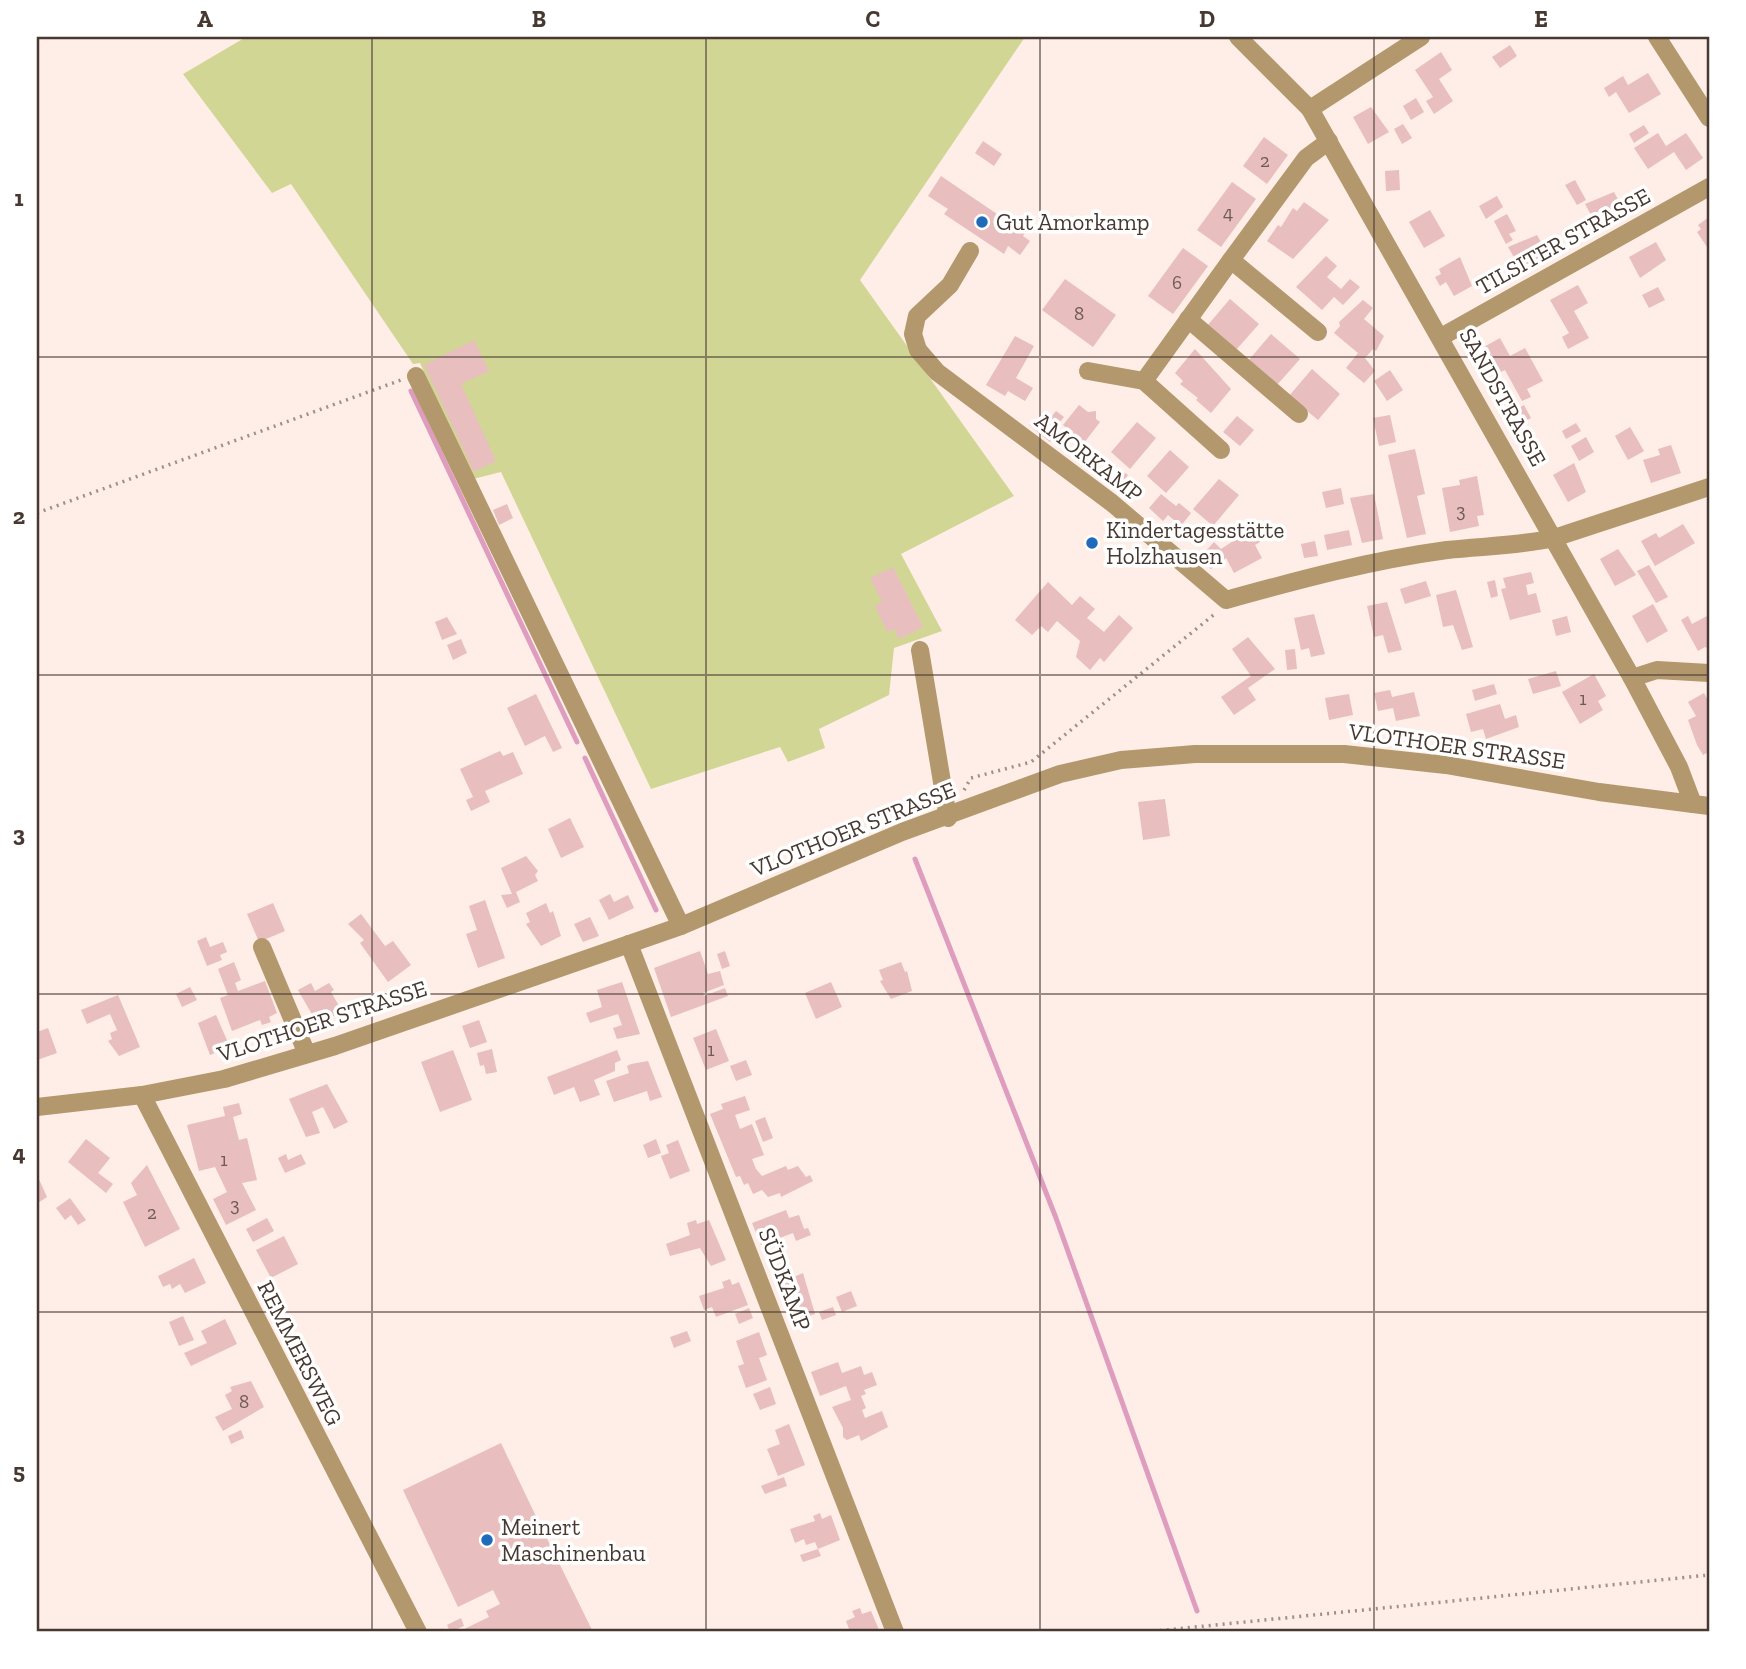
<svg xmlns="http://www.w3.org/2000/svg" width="1746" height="1669" viewBox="0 0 1746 1669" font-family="'Zilla Slab',serif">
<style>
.green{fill:#d2d695}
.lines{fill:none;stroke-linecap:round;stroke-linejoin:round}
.stream{stroke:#de9dbf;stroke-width:5}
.building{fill:#e8bebe}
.path{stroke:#9e8f88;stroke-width:3.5;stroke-dasharray:2 5;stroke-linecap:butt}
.minor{stroke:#b3986d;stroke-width:18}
.grid{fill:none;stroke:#473931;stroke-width:2;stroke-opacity:0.55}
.poi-dot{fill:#1f6bba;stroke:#fff;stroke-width:2.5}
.labels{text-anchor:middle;stroke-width:7;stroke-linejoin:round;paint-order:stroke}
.number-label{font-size:19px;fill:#6f5a54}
.poi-label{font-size:23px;fill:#473931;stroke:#fff;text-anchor:start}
.street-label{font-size:23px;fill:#473931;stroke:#fff}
.neatline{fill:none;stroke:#473931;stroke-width:2.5}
.grid-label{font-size:23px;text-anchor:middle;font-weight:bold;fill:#473931}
</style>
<rect width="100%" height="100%" fill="#feeee7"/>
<path class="green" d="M246,37H1025L860,280L1014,496L901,554L942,631L894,648L889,695L819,729L825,748L788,762L780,747L651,789L501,472L473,479L420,363L413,364L291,184L272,193L183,74Z"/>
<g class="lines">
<g class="stream">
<path d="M411,391L577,742"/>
<path d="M585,758L656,910"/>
<path d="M915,859L1056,1218L1197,1611"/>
<path d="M1204,1631V1632"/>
</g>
</g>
<g class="building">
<path d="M1510,45L1517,56L1500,68L1492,57Z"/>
<path d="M1441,52L1452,70L1439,79L1453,101L1434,114L1426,101L1433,97L1415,70Z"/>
<path d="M1648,73L1661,94L1629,113L1616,92L1609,97L1604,88L1623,76L1628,85Z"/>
<path d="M1416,98L1424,112L1411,120L1403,106Z"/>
<path d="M1371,107L1389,132L1368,144L1353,117Z"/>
<path d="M1403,124L1412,138L1402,144L1394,129Z"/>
<path d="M1644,125L1649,133L1634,143L1629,134Z"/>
<path d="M1658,133L1666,146L1686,133L1703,158L1686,170L1674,152L1648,169L1634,148Z"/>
<path d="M1264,137L1288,155L1267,184L1243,166Z"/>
<path d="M983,141L1002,154L994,166L975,153Z"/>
<path d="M1399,170L1400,190L1386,191L1385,171Z"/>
<path d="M941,176L1025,233L1023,236L1030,241L1020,255L1008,246L1004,254L944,214L948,209L928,196Z"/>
<path d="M1575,180L1586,200L1577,205L1565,185Z"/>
<path d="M1232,182L1256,199L1221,247L1197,230Z"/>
<path d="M1614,192L1624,211L1597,226L1585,204Z"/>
<path d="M1497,196L1503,207L1486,219L1479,206Z"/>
<path d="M1304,202L1329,220L1293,259L1267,241L1278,225L1281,227L1293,208L1297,211Z"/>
<path d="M1430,210L1445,236L1424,248L1409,222Z"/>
<path d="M1507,214L1516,231L1509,234L1513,240L1506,244L1494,221Z"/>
<path d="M1709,217V250L1697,232L1701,229L1698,225Z"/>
<path d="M1537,235L1547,253L1520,268L1508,247Z"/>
<path d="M1656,242L1666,260L1640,278L1629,257Z"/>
<path d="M1183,248L1208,266L1173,314L1148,296Z"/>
<path d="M1326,256L1337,266L1327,277L1341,289L1350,279L1360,287L1343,305L1334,297L1322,310L1296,287Z"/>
<path d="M1460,257L1472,286L1454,296L1446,282L1440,286L1435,277L1441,274L1439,269Z"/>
<path d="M1065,279L1116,315L1093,347L1042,310Z"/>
<path d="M1578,285L1588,303L1574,311L1589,338L1568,349L1562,337L1569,333L1550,300Z"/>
<path d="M1658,287L1665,300L1649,308L1642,295Z"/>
<path d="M1230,299L1259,324L1236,350L1207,326Z"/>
<path d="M1363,300L1373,308L1364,319L1384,336L1376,351L1373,349L1365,358L1375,371L1364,383L1346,368L1358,353L1334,333L1340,326L1339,322Z"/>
<path d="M1271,334L1300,359L1277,385L1248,361Z"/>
<path d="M1015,336L1034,346L1016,378L1033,388L1025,401L1008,391L1005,396L986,385Z"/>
<path d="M1500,338L1510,356L1525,348L1543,381L1527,389L1531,397L1522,401L1505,370L1497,374L1482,348Z"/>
<path d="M474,340L489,371L461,384L496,461L474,472L424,365Z"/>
<path d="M1195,349L1231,389L1211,413L1196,400L1198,398L1180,384L1183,381L1175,373Z"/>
<path d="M1312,369L1340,394L1318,420L1289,396Z"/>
<path d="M1390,370L1403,390L1387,401L1374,381Z"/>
<path d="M1079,405L1088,412L1096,411V419L1100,422L1084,443L1063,425Z"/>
<path d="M1524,405L1531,418L1517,426L1510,413Z"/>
<path d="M1056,411L1064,417L1052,432L1055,435L1050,442L1029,425L1034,419L1044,426Z"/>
<path d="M1390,415L1396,442L1379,446L1373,418Z"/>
<path d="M1237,416L1254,430L1240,446L1223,432Z"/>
<path d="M1137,422L1156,438L1130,469L1111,452Z"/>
<path d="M1576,423L1581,431L1566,439L1562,431Z"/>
<path d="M1630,427L1644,451L1628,460L1615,436Z"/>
<path d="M1586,437L1594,452L1579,461L1571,446Z"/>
<path d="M1671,445L1681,473L1651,483L1643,460L1660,455L1658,449Z"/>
<path d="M1415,449L1425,494L1417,496L1426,534L1407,538L1388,455Z"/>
<path d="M1170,450L1189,467L1166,493L1147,476Z"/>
<path d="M1574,463L1586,492L1568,502L1553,475Z"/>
<path d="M1120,469L1128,475L1117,489L1108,483Z"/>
<path d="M1477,476L1484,515L1477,516L1479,526L1450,532L1442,488L1460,485L1459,480Z"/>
<path d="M1219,479L1239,495L1213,526L1193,509Z"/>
<path d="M1341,488L1344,504L1326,508L1322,492Z"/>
<path d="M1161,494L1176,506L1179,503L1191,513L1181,526L1168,515L1163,521L1149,508Z"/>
<path d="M1374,494L1383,539L1362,543L1350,498Z"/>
<path d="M507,504L513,518L499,525L493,510Z"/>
<path d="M1683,524L1695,543L1655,566L1641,541L1656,533L1659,538Z"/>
<path d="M1253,528L1260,542L1255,545L1262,558L1234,573L1226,558L1211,569L1199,559L1214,542L1221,549Z"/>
<path d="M1349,530L1352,545L1327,550L1324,535Z"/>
<path d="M1315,541L1318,556L1304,558L1301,544Z"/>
<path d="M1618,549L1636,575L1615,586L1600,559Z"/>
<path d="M1649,565L1668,597L1656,603L1637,571Z"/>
<path d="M893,567L923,627L899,639L894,629L887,632L875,606L882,602L870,578Z"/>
<path d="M1531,572L1534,583L1526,585L1528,595L1536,593L1541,612L1510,620L1501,589L1506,588L1503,578Z"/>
<path d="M1495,580L1498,596L1491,598L1487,582Z"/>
<path d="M1426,581L1431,596L1405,604L1400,589Z"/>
<path d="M1048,582L1072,605L1080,596L1095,609L1087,618L1104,632L1119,615L1133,628L1104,662L1100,658L1090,670L1076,657L1080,641L1057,621L1048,632L1041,626L1032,635L1015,620Z"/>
<path d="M1456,590L1473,647L1462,650L1453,625L1443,627L1436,595Z"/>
<path d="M1387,602L1402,650L1388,653L1383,635L1374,637L1367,606Z"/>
<path d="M1653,604L1668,631L1647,643L1632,616Z"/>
<path d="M1314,614L1325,654L1311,657L1309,648L1301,650L1294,618Z"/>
<path d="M1567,616L1571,632L1556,636L1552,620Z"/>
<path d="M1688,616L1692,624L1707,616L1709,649L1705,647L1698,651L1681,620Z"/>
<path d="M447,617L457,634L442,640L435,622Z"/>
<path d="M1248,637L1275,669L1248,688L1256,700L1234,715L1221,697L1251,676L1232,649Z"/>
<path d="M461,639L467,653L453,660L447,645Z"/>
<path d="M1295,649L1297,669L1287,670L1285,650Z"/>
<path d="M1556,671L1561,686L1533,694L1528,679Z"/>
<path d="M1594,674L1606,696L1598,701L1603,710L1580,724L1562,692Z"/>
<path d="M1494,684L1497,694L1475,701L1472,690Z"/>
<path d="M1390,690L1392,697L1414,692L1420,716L1396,721L1393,708L1378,711L1374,693Z"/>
<path d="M1704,693L1709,702V758L1707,753L1703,755L1697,745L1688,720L1696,716L1688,702Z"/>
<path d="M536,694L562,748L553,752L545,736L525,746L507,708Z"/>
<path d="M1349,694L1353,715L1329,720L1325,698Z"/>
<path d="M1500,704L1505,719L1516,715L1519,727L1486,739L1483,729L1471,732L1466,714Z"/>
<path d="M500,751L503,756L513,752L523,774L485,791L490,802L471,811L466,800L473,797L460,769Z"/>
<path d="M1165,799L1170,836L1143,840L1138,802Z"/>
<path d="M570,818L584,847L561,858L548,829Z"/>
<path d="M526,856L538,871L535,875L538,881L516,892L520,902L507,908L501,895L512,894L501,868Z"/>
<path d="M610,894L614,902L628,895L634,908L609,920L599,900Z"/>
<path d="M485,900L505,958L478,968L466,934L477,930L469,906Z"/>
<path d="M273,903L285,931L259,942L247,914Z"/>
<path d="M546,903L550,913L553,911L561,936L541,946L526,924L530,922L526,913Z"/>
<path d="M361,914L385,946L393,941L411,965L388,982L360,943L364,940L348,924Z"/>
<path d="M590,917L599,936L583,942L574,924Z"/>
<path d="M206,937L210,947L223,942L227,952L220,955L222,960L207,966L197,941Z"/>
<path d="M700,951L708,974L720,971L724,985L703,993L704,996L725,988L728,996L671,1017L654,968Z"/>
<path d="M725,951L730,966L722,969L717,954Z"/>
<path d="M234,962L241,980L235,983L238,991L265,981L277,1013L269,1017L271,1022L262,1025L260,1020L232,1031L220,998L228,995L218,969Z"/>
<path d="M901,962L905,972L907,971L912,991L891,999L880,981L883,980L879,970Z"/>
<path d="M622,982L640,1034L617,1039L613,1028L622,1025L618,1014L590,1023L586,1013L602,1007L597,990Z"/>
<path d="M831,982L842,1007L816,1019L805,993Z"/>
<path d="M311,983L315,991L329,983L334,990L331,992L342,1011L318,1025L298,990Z"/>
<path d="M190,987L197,1000L182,1007L176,994Z"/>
<path d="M118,995L140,1047L119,1056L108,1041L112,1039L110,1033L117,1030L110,1014L87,1024L81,1010Z"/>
<path d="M216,1015L230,1047L210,1055L198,1023Z"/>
<path d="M479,1020L487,1042L470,1048L462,1026Z"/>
<path d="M48,1028L57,1053L37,1060V1032Z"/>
<path d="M716,1029L729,1061L706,1070L693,1038Z"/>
<path d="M492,1049L497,1072L486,1074L484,1065L480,1066L477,1053Z"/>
<path d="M453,1050L472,1100L440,1112L421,1062Z"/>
<path d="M617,1050L621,1060L615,1063V1071L594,1080L600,1095L580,1102L574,1087L554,1095L547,1077Z"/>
<path d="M746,1060L752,1075L736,1081L730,1066Z"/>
<path d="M648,1061L662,1097L650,1101L647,1091L614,1102L606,1081L629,1073L627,1066L631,1064Z"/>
<path d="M327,1084L348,1122L334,1129L323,1107L312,1112L320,1133L306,1137L289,1099Z"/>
<path d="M745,1096L750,1110L735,1115L740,1129L752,1124L764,1155L752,1159L756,1169L762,1176L786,1166L788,1170L798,1166L806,1177L810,1175L813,1181L781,1197L780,1193L768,1197L762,1190L753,1194L748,1183L744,1185L740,1176L736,1177L710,1114L723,1109L721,1104Z"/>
<path d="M239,1103L242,1114L233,1117L239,1140L247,1138L257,1180L242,1183L256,1210L226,1225L213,1199L227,1192L215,1167L199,1171L187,1125L225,1116L223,1107Z"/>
<path d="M765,1117L773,1138L763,1142L755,1121Z"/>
<path d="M86,1139L110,1158L98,1173L113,1184L106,1193L68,1162Z"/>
<path d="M656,1139L661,1153L648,1158L643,1145Z"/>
<path d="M678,1140L690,1171L670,1179L661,1156L669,1153L666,1145Z"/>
<path d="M286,1154L288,1160L301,1154L306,1164L285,1173L278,1158Z"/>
<path d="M147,1165L180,1229L145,1247L123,1202L137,1195L131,1183Z"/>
<path d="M37,1175L47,1197L38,1203L37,1201Z"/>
<path d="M70,1198L86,1220L78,1225L71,1215L65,1220L56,1208Z"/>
<path d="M786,1210L789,1218L799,1215L804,1229L808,1228L811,1235L796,1241L793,1233L761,1245L752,1223Z"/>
<path d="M267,1218L274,1231L253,1242L246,1229Z"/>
<path d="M696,1220L697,1224L709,1220L726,1260L711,1266L700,1248L670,1256L666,1244L690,1235L687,1223Z"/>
<path d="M284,1236L298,1264L271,1278L256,1250Z"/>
<path d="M194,1258L206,1283L185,1293L180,1284L172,1289L170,1284L163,1287L158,1276Z"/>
<path d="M803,1273L815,1314L801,1319L782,1282Z"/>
<path d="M730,1279L732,1285L739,1282L748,1305L716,1317L712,1307L704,1310L699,1296L724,1288L722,1282Z"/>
<path d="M851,1291L857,1306L842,1312L836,1297Z"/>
<path d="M833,1307L836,1315L822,1320L819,1312Z"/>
<path d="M749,1308L753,1318L739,1324L735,1314Z"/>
<path d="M183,1316L194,1340L179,1346L169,1322Z"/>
<path d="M225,1319L237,1344L191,1366L184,1353L207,1343L201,1331Z"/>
<path d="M687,1331L691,1341L674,1348L670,1337Z"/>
<path d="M759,1332L767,1355L759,1358L767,1380L746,1388L738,1366L744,1364L736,1341Z"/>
<path d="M838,1362L842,1373L861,1366L864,1375L872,1372L877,1385L864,1390L866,1394L861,1396L866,1408L862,1410L865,1418L882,1411L888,1427L861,1441L859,1435L847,1440L843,1437V1428L832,1407L851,1400L846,1386L820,1396L811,1372Z"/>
<path d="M251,1381L264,1407L223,1431L215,1417L232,1409L225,1395L232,1391L230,1387Z"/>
<path d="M770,1387L776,1404L760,1410L753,1394Z"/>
<path d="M789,1424L805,1465L778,1476L767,1449L780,1444L775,1430Z"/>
<path d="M241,1430L244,1438L231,1444L228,1436Z"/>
<path d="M501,1443L531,1506L593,1632H458L489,1617L486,1611L500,1604L493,1590L458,1607L403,1490Z"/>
<path d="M784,1477L787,1486L765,1494L761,1486Z"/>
<path d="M820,1513L822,1519L831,1515L840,1540L818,1549L821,1556L803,1562L800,1555L818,1549L815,1542L806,1545L804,1539L795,1543L790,1529L815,1521L813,1516Z"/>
<path d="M860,1608L862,1614L871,1611L880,1632H841L849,1629L846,1621L855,1617L852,1611Z"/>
<path d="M461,1618L464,1626L450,1632L447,1625Z"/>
</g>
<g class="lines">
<g class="path">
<path d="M37,513L401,380"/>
<path d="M964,790L971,778L1031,762L1216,613"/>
<path d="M1146,1632L1709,1575"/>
</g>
<g class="minor">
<path d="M1238,37L1310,109L1632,678L1679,767L1693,804"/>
<path d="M1657,37L1709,118"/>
<path d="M1310,109L1421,37"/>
<path d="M970,251L950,285L917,316L913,334L918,350L937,372L1112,503L1226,600C1298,580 1372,560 1447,550C1483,546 1518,546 1554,538L1709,487"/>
<path d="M1188,319L1299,414"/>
<path d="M1318,332L1231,260L1306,158L1329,141"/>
<path d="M1441,337L1709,187"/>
<path d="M1088,371L1144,381"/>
<path d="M416,376L681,926"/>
<path d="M1221,450L1144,381L1231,260"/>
<path d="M920,650L948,818"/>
<path d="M1632,678L1657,670L1709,673"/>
<path d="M629,944L895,1632"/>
<path d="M262,947L307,1054"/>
<path d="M142,1095L418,1632"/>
<path d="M37,1107L142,1095L224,1079L335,1046L681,926L902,832L1060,774L1121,760L1195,754H1344L1446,765L1599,792L1709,806"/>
</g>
</g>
<path class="grid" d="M372,37V1632M706,37V1632M1040,37V1632M1374,37V1632M37,357H1709M37,675H1709M37,994H1709M37,1312H1709"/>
<g class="poi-dot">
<circle cx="982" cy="222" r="7"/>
<circle cx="1092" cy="543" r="7"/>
<circle cx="487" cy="1540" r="7"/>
</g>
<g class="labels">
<g class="number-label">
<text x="1265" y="167">2</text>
<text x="1228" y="219">4</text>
<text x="1177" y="289">6</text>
<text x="1079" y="320">8</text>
<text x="1461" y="517">3</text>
<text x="1583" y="705">1</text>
<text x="711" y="1056">1</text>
<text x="224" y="1166">1</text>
<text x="235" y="1211">3</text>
<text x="152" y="1219">2</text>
<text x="244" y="1408">8</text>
</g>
<g class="poi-label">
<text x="996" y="230">Gut Amorkamp</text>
<text x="1106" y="538">Kindertagesstätte<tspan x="1106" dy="26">Holzhausen</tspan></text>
<text x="501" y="1535">Meinert<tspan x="501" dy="26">Maschinenbau</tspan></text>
</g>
<g class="street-label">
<text transform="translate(1563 241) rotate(-29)" y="8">TILSITER STRASSE</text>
<text transform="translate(1503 397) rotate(61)" y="8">SANDSTRASSE</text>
<text transform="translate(1089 457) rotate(38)" y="8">AMORKAMP</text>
<text transform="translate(1457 746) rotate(8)" y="8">VLOTHOER STRASSE</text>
<text transform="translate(853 829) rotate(-22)" y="8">VLOTHOER STRASSE</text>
<text transform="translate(322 1021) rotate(-18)" y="8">VLOTHOER STRASSE</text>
<text transform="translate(785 1279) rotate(69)" y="8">SÜDKAMP</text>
<text transform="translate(300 1353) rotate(63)" y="8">REMMERSWEG</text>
</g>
</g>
<rect width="1746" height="1669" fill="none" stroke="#ffffff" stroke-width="77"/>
<rect x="38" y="38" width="1670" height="1592" class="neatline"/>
<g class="grid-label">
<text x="205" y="27">A</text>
<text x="539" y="27">B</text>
<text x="873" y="27">C</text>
<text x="1207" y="27">D</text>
<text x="1541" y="27">E</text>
<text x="19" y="206">1</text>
<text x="19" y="524">2</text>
<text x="19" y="842">3</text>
<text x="19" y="1161">4</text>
<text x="19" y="1479">5</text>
</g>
</svg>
